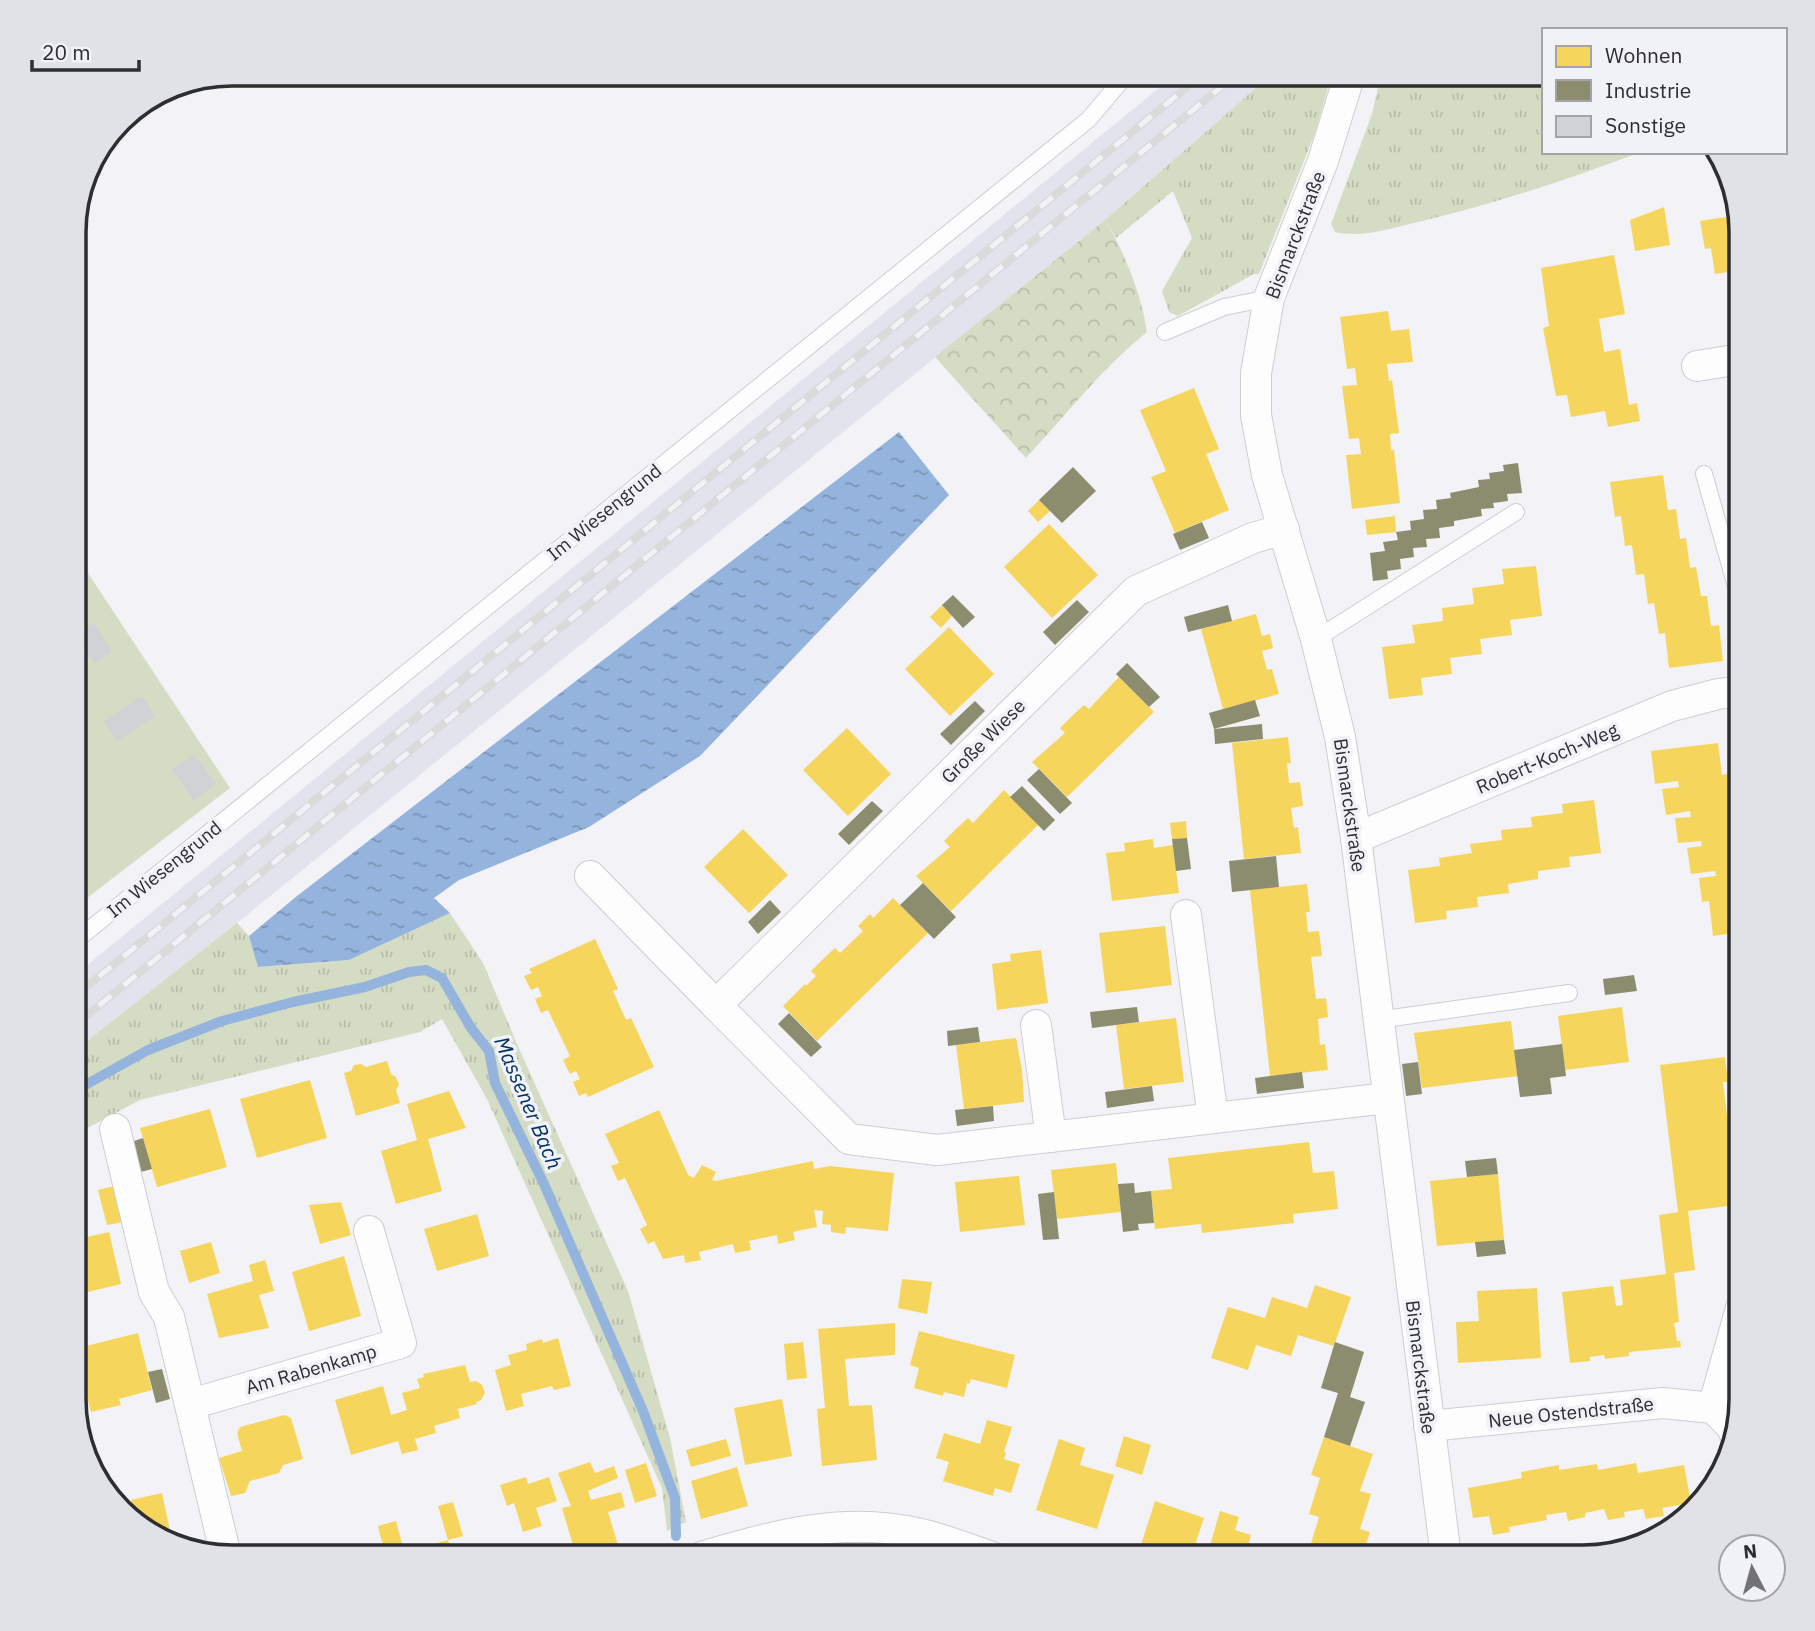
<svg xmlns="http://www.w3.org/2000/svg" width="1815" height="1631" viewBox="0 0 1815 1631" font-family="'IBM Plex Sans',sans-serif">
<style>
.built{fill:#e3e3ed}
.grass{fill:url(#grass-tufts)}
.park{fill:url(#park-crowns)}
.garden{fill:#d5dcc4}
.water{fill:url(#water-ripples)}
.homes{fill:#f6d55c}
.industry{fill:#8c8c6e}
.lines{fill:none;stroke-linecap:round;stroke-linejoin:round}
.stream{stroke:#95b4dd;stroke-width:10}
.building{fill:#d1d2d5}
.service-casing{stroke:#ceced1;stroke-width:18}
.minor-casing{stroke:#ceced1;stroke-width:32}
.service{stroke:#fdfdfe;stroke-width:16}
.minor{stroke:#fdfdfe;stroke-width:30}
.rail-casing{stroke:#dadadb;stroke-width:8}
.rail{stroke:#f1f1f8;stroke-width:5;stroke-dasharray:16;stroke-linecap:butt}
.labels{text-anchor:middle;stroke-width:7;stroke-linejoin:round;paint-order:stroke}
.street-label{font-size:19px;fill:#2e2e31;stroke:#f1f1f8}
.water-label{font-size:21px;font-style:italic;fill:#003162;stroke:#f1f1f8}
.rim{fill:none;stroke:#2e2e31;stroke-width:3.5}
</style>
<defs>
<pattern id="grass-tufts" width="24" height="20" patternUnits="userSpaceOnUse" patternTransform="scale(1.75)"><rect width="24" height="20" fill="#d5dcc4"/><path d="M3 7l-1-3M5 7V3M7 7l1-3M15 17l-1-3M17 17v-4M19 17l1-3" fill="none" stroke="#b7bda9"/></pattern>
<pattern id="park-crowns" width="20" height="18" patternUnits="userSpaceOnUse" patternTransform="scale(1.75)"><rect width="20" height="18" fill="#d5dcc4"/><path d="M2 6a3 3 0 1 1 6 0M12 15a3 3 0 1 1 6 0" fill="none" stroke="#b7bda9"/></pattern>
<pattern id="water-ripples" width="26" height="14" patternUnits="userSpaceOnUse" patternTransform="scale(1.75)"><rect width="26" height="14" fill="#95b4dd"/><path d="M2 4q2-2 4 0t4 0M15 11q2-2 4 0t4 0" fill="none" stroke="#7a93b4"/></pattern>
</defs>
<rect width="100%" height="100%" fill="#f2f2f7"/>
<path class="built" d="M1176,74H1272L1105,220L237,923L74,1051V976Z"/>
<g class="grass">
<path d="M1272,74H1332L1315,133L1259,274H1254L1178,316L1169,312L1162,291L1192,238L1173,191L1116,238L1105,220Z"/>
<path d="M1381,74H1544V152H1641C1566,180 1492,205 1414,223C1388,229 1362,238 1335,232L1331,224L1372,114Z"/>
<path d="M450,913L483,963L517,1044L628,1291L670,1438L686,1522L667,1531L662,1488L487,1099L442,1019L420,1032L140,1100L74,1135V1051L237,923L249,936L259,967L349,960Z"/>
</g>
<path class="park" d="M1105,220C1124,251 1142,296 1147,332C1102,368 1065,416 1026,458L935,357Z"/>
<path class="garden" d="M74,552L230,788L74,908Z"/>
<path class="water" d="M899,432L949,495L700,756L589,827L459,880L434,898L450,913L349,960L258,967L249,936L297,896Z"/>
<g class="homes">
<path d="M1664,207L1670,245L1635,251L1630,220Z"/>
<path d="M1738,215L1741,232V270L1715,274L1711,248L1705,249L1700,221Z"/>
<path d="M1614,255L1625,314L1599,319L1604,352L1620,349L1629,405L1637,403L1640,421L1608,427L1605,411L1571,417L1567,395L1556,396L1543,328L1549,326L1541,268Z"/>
<path d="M1388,311L1391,331L1409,329L1413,362L1387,364L1389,381L1392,380L1399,433L1390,434L1391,450H1394L1400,503L1352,509L1346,455L1361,454L1359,438L1349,439L1342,386L1357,385L1355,368L1347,369L1340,317Z"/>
<path d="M1194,388L1219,449L1206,454L1229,510L1175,533L1151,477L1166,471L1140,410Z"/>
<path d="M1663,475L1668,510L1676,509L1680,539L1686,538L1690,568L1696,567L1701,596H1707L1711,626L1719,625L1723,661L1669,668L1665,633L1659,634L1654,603L1648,604L1644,574L1636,575L1632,545L1625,546L1621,516L1615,517L1610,482Z"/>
<path d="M1039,500L1050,511L1038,522L1028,511Z"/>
<path d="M1395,516L1396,532L1367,535L1365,520Z"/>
<path d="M1049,524L1098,575L1052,618L1004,567Z"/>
<path d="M1536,566L1542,616L1510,620L1512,635L1480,639L1482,654L1450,658L1452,674L1421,678L1423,695L1389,699L1382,647L1415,643L1412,625L1443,621L1442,608L1474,604L1472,588L1504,584L1502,569Z"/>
<path d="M942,605L952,616L941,628L930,617Z"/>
<path d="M1256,614L1262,636L1270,634L1273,648L1262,651L1267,670L1272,669L1279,694L1223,709L1201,629Z"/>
<path d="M949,627L994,674L950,716L905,669Z"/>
<path d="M1119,677L1154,712L1067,797L1032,762L1065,733L1060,728L1072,716L1084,705L1089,709Z"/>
<path d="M847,728L891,774L848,816L803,770Z"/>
<path d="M1288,737L1291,763H1287L1289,783L1300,782L1303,806L1291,808L1294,828L1298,827L1301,853L1244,859L1232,743Z"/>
<path d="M1718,743L1722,775L1732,773L1736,805H1741V932L1713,936L1709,901L1702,902L1699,878L1716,876L1715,871L1691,874L1687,848L1702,846L1701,841L1678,843L1675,818L1691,817L1690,811L1666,815L1662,789L1679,787L1678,781L1655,784L1651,751Z"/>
<path d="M1004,790L1038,825L951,911L916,876L950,847L944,841L956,829L968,818L973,823Z"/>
<path d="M1594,800L1601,853L1569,857L1570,867L1538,871V879L1508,884L1509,893L1477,897L1478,907L1446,911L1447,919L1415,923L1408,870L1440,866L1439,858L1472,853L1470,844L1502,840L1501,830L1532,827L1531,817L1563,813L1562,804Z"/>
<path d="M1186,821L1187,838L1172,839L1170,823Z"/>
<path d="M743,829L788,875L749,913L704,867Z"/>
<path d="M1153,839L1154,848L1173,845L1179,893L1112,901L1106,853L1125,851L1124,843Z"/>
<path d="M1307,884L1310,912H1306L1308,932L1319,931L1322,956L1311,957L1316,999L1326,998L1328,1017L1318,1019L1320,1045L1325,1044L1328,1070L1270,1076L1250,890Z"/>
<path d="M893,898L928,933L817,1041L783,1006L805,984L806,986L816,976L811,971L823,959L835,948L840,953L863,931L858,926L870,914L873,918Z"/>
<path d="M1165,926L1172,985L1106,993L1099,933Z"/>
<path d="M595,939L618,989L613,991L626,1020L631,1018L654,1067L588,1097L586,1093L579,1096L573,1082L580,1079L576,1071L570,1074L563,1060L570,1056L548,1010L541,1013L535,999L542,996L538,987L531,990L524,976L532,973L529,969Z"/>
<path d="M1041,950L1048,1003L997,1010L992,964L1011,961L1010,954Z"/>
<path d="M1622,1007L1629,1062L1565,1070L1558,1016Z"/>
<path d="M1176,1018L1184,1082L1124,1089L1116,1025Z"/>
<path d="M1511,1021L1518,1076L1422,1088L1414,1033Z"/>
<path d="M1016,1038L1022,1070L1024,1102L964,1109L956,1045Z"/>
<path d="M1725,1057L1728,1082H1723L1735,1181L1741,1180V1251L1734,1252L1728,1206L1688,1211L1695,1270L1674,1273L1679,1322L1674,1323L1677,1341H1680L1681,1347L1629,1352V1356L1605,1359L1604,1355L1590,1357V1361L1570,1363L1562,1292L1613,1286L1616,1306L1623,1305L1620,1280L1666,1274L1659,1215L1678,1212L1660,1065Z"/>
<path d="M387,1061L391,1074L396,1077L399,1085L396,1090L400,1103L356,1116L344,1073L351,1071L354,1065L361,1064L366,1067Z"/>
<path d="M310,1080L327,1138L257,1158L240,1099Z"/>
<path d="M449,1091L466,1128L428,1139L442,1191L396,1204L381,1151L417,1140L407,1104Z"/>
<path d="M210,1109L227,1167L157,1187L140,1128Z"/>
<path d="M659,1110L688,1175L694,1178L702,1165L716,1172L712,1180L716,1181L813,1161L814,1169L830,1166L894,1173L888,1231L846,1227L845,1234L831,1232V1225L822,1224L823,1211L814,1210L817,1227L793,1232L795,1240L778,1244L777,1235L749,1241L751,1250L735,1253L733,1244L699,1252L701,1260L685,1263L684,1255L663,1259L654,1241L648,1244L640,1229L647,1225L625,1178L618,1181L611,1166L619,1163L605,1134Z"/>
<path d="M1309,1142L1313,1173L1334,1171L1338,1209L1293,1214L1294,1223L1202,1233L1201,1224L1155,1229L1151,1191L1172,1189L1168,1158Z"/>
<path d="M1116,1163L1121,1212L1057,1219L1051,1170Z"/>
<path d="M1498,1174L1504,1240L1437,1246L1430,1181Z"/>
<path d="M1019,1176L1025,1225L960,1232L955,1182Z"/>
<path d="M119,1185L128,1221L107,1225L98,1190Z"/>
<path d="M341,1202L351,1235L320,1244L309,1205Z"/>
<path d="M477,1214L489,1256L437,1271L424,1229Z"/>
<path d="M109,1232L121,1284L75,1295L74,1240Z"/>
<path d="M211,1242L220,1273L189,1283L180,1251Z"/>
<path d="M344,1256L361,1316L309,1331L292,1272Z"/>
<path d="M265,1260L274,1291L259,1295L269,1328L219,1338L207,1294L253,1281L249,1265Z"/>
<path d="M902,1279L932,1282L927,1314L898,1308Z"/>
<path d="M1315,1285L1351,1297L1334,1346L1298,1335L1291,1356L1256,1345L1248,1370L1211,1358L1228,1307L1265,1318L1272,1297L1307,1308Z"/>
<path d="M1537,1288L1541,1358L1458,1363L1456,1322L1479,1321L1477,1291Z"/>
<path d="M895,1323V1355L845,1359L849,1406L872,1405L877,1460L822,1466L817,1409L825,1408L818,1329Z"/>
<path d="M919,1331L1015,1355L1007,1388L971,1379L969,1384L967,1383L964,1397L944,1392L943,1396L914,1388L919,1368L910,1365Z"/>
<path d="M138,1333L152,1390L119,1399L121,1405L91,1412L74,1349Z"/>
<path d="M558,1338L571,1386L554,1390L552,1386L521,1394L524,1406L506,1411L495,1370L511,1365L508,1355L527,1350L526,1344L542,1339L543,1343Z"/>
<path d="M803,1342L807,1378L787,1380L784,1344Z"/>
<path d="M465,1365L470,1382L476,1381L482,1385L485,1393L481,1400L476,1402L477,1404L458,1409L460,1418L434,1426L436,1433L415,1439L418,1450L402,1454L398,1441L351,1455L335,1400L383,1386L391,1415L407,1410L402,1393L420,1388L417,1379L424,1377L423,1374Z"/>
<path d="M782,1399L792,1456L745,1465L734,1408Z"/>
<path d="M284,1415L291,1418L303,1459L283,1465L279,1473L250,1481L245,1493L231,1496L219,1458L242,1451L237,1433L240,1427Z"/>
<path d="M987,1420L1012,1427L1004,1452L1006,1453L1004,1459L1020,1464L1011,1493L995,1488L993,1496L943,1481L949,1462L936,1458L944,1433L980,1444Z"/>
<path d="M1124,1436L1151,1445L1142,1475L1115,1466Z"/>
<path d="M1324,1437L1373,1454L1360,1491L1371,1494L1360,1529L1370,1532L1362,1557H1293L1296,1549L1308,1553L1319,1517L1309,1514L1320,1478L1311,1475Z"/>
<path d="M726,1439L731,1456L691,1467L686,1450Z"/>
<path d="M1059,1439L1085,1448L1080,1465L1114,1475L1097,1529L1036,1510Z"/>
<path d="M590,1462L595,1473L614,1466L618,1478L588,1491L591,1500L621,1492L625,1507L608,1512L618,1545L594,1552L592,1547L575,1552L562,1508L571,1506L558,1473Z"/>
<path d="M646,1463L657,1496L635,1503L625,1470Z"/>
<path d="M1636,1463L1638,1473L1684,1465L1691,1503L1662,1508L1664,1516L1646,1519L1643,1509L1624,1512L1625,1517L1608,1520L1604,1509L1585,1513V1517L1568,1521L1566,1512L1546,1515L1547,1520L1509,1527L1510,1532L1493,1535L1489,1516L1473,1518L1468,1488L1522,1478L1521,1472L1559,1465V1470L1597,1464L1598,1470Z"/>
<path d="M737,1467L748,1506L701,1519L691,1481Z"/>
<path d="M526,1477L528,1484L549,1477L557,1501L536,1508L542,1526L523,1532L514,1503L507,1506L500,1485Z"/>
<path d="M162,1493L172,1540L165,1541L135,1522L131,1500Z"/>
<path d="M1155,1501L1204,1518L1191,1557H1180L1141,1545Z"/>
<path d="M453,1502L463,1536L448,1540L438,1506Z"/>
<path d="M1220,1511L1239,1517L1235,1530L1251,1535L1245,1557H1229L1228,1554L1209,1549Z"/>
<path d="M396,1521L398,1529L406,1557H387L380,1535L378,1526Z"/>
<path d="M448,1540L453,1557H429L426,1546Z"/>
<path d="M515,1546L517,1557H493L500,1555L499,1550Z"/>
</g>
<g class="industry">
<path d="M1518,463L1522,493L1507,494L1508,501L1493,503L1494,508L1481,509L1482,516L1454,521V526L1439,528L1440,538L1426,539L1427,547L1413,548L1414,557L1400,559L1401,569L1387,571L1388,579L1373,581L1370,553L1385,551L1383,542L1398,540L1396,532L1411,530L1410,521L1424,519L1423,510L1437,509L1436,500L1451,498L1450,493L1479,487L1478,480L1490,479L1489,473L1504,471L1503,465Z"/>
<path d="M1073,467L1096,491L1062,523L1039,500Z"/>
<path d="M1202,522L1209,538L1180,550L1173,534Z"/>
<path d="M953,595L975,617L963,628L942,605Z"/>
<path d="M1077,600L1089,612L1055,645L1043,632Z"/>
<path d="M1228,605L1232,621L1188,632L1184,617Z"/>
<path d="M1127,663L1160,697L1149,707L1116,674Z"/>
<path d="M1255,700L1260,716L1214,729L1209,713Z"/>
<path d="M975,701L985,711L951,745L940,734Z"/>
<path d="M1262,724L1263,739L1215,744L1214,729Z"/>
<path d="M1039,769L1072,803L1060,814L1027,780Z"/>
<path d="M1022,786L1055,820L1044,831L1010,797Z"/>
<path d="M872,801L883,811L849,845L838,834Z"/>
<path d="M1187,838L1191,869L1176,871L1172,839Z"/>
<path d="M1276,856L1279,887L1232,892L1229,861Z"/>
<path d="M923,883L956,917L934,939L900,905Z"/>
<path d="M770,900L781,912L758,934L748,922Z"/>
<path d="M1634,975L1637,991L1605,995L1603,979Z"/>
<path d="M1137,1007L1139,1022L1092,1028L1090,1012Z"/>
<path d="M789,1013L822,1047L811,1057L778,1024Z"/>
<path d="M978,1027L980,1042L948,1046L947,1031Z"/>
<path d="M1562,1044L1566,1076L1550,1078L1552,1094L1520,1097L1514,1050Z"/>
<path d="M1418,1062L1422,1094L1406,1096L1402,1064Z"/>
<path d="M1302,1072L1304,1088L1257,1094L1255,1078Z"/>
<path d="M1152,1086L1154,1101L1107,1108L1105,1092Z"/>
<path d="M993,1106L994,1121L957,1126L955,1110Z"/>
<path d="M143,1138L152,1169L137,1173L128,1143Z"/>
<path d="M1496,1158L1498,1174L1467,1177L1465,1161Z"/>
<path d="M1134,1183L1135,1193L1151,1191L1154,1223L1138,1224L1139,1230L1123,1232L1118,1184Z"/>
<path d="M1054,1192L1059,1239L1043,1240L1038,1194Z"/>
<path d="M1504,1240L1506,1254L1477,1257L1475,1242Z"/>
<path d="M1335,1342L1364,1352L1350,1397L1365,1402L1350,1446L1324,1437L1338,1393L1321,1388Z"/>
<path d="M162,1369L170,1399L156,1403L148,1372Z"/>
</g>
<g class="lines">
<path class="stream" d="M74,1094L87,1084L148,1050L222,1021L293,1002L365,987L409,972L426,970L442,978L471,1028L489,1051L495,1083L544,1184L643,1411L675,1498L676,1536"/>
</g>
<g class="building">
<path d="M74,570L84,587L74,594Z"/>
<path d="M94,623L112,652L94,663L76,635Z"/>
<path d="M142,696L155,716L117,741L104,721Z"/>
<path d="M194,754L216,784L194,800L172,770Z"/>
</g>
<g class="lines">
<defs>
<g id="service">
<path d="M1165,332L1224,307L1269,298"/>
<path d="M1704,474L1741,604"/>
<path d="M1316,639L1516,512"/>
<path d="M74,942L1089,119L1127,74"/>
<path d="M1378,1020L1569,993"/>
</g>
<g id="minor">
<path d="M1350,74L1323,161L1269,298L1256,373V415L1267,475L1316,639L1340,737L1356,838L1446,1557"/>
<path d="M1697,366L1741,359"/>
<path d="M1284,529L1253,538L1136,591L716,1005L849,1139L937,1150L1387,1098"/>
<path d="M1356,838L1672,706L1718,694L1741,691"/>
<path d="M590,876L716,1005"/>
<path d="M1186,915L1213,1118"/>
<path d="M1036,1025L1051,1137"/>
<path d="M115,1129L154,1292L169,1317L226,1556"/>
<path d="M191,1404L401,1343L369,1231"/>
<path d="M1713,1408L1741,1308"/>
<path d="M1429,1426L1663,1403L1713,1408L1731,1426L1735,1434"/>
<path d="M701,1557C771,1536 843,1516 916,1533C942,1538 967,1549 992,1557"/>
</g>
</defs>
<use href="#service" class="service-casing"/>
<use href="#minor" class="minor-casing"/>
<use href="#service" class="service"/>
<use href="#minor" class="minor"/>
<defs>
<g id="rail">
<path d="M74,997L1203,74"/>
<path d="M74,1026L1237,74"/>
</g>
</defs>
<use href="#rail" class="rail-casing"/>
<use href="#rail" class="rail"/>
</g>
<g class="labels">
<g class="street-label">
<text transform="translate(1295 235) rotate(-69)" y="7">Bismarckstraße</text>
<text transform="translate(604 512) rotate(-39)" y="7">Im Wiesengrund</text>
<text transform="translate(983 741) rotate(-45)" y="7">Große Wiese</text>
<text transform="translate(1547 758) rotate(-23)" y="7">Robert-Koch-Weg</text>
<text transform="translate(1350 805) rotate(82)" y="7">Bismarckstraße</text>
<text transform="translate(164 869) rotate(-39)" y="7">Im Wiesengrund</text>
<text transform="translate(1421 1367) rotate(83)" y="7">Bismarckstraße</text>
<text transform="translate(311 1369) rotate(-16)" y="7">Am Rabenkamp</text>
<text transform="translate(1571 1412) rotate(-6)" y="7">Neue Ostendstraße</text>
</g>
<g class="water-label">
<text transform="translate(528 1103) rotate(67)" y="7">Massener Bach</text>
</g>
</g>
<path d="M0 0H1815V1631H0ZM232 86H1583A146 146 0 0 1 1729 232V1399A146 146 0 0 1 1583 1545H232A146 146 0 0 1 86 1399V232A146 146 0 0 1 232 86Z" fill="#e1e1e8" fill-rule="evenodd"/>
<path class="rim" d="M232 86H1583A146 146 0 0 1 1729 232V1399A146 146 0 0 1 1583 1545H232A146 146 0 0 1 86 1399V232A146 146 0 0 1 232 86Z"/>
<rect x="1542" y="28" width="245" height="126" fill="#f1f1f8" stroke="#a3a3a8" stroke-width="2"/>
<rect x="1556" y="46" width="35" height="21" fill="#f6d55c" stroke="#a3a3a8" stroke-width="2"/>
<text x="1605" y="63" font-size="21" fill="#2e2e31">Wohnen</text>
<rect x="1556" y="80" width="35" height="21" fill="#8c8c6e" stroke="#a3a3a8" stroke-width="2"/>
<text x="1605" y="98" font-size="21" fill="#2e2e31">Industrie</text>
<rect x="1556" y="116" width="35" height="21" fill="#d1d2d5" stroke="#a3a3a8" stroke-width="2"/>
<text x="1605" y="133" font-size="21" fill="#2e2e31">Sonstige</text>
<g transform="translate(1752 1568) rotate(354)"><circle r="33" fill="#f1f1f8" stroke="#a3a3a8" stroke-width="2"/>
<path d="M0-5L12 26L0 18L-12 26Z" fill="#737376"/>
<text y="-10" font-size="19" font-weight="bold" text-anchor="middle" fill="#2e2e31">N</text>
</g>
<path d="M32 60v10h107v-10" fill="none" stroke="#2e2e31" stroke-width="3.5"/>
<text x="42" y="60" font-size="21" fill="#2e2e31" stroke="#f1f1f8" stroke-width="5" paint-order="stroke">20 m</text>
</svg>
